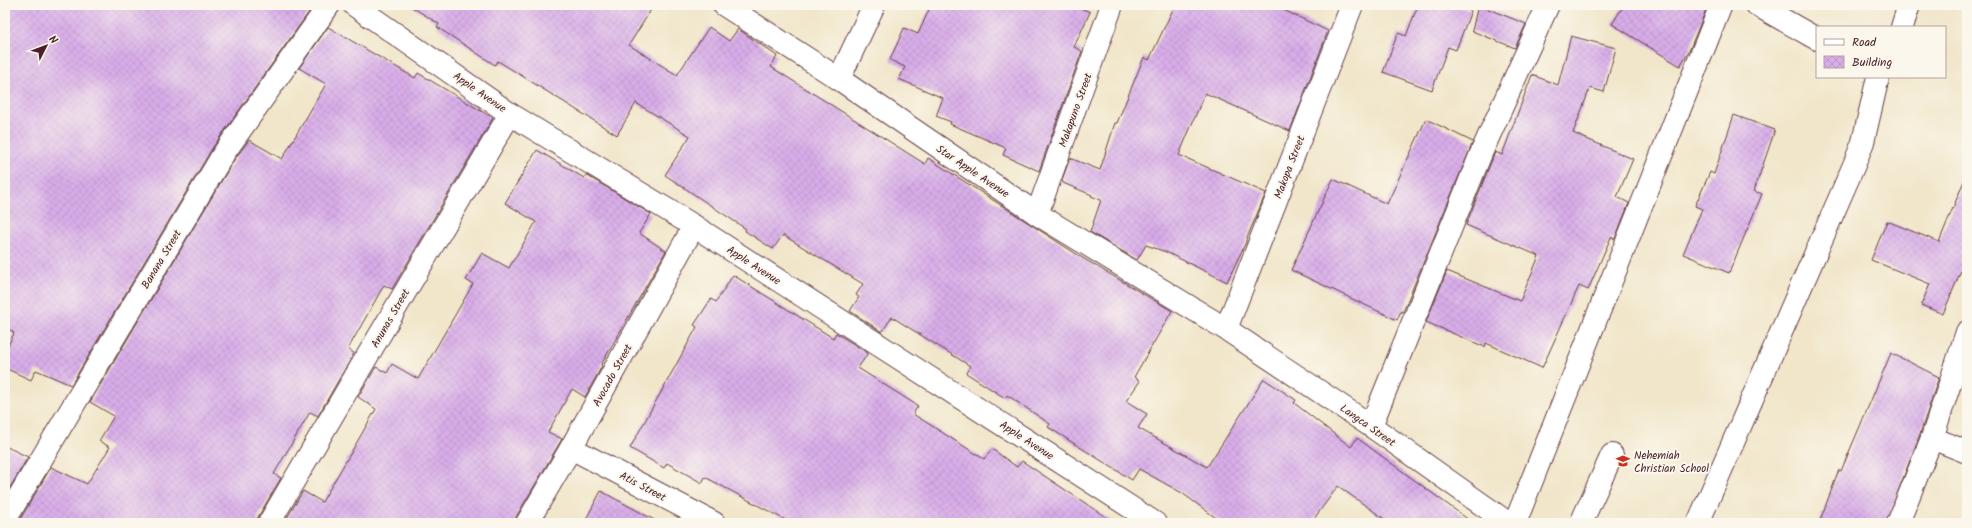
<svg xmlns="http://www.w3.org/2000/svg" width="1972" height="528" viewBox="0 0 1972 528" font-family="Kalam,sans-serif">
<style>
.building{fill:url(#building-cross-hatch)}
.lines{fill:none;stroke-linecap:round;stroke-linejoin:round}
.minor-casing{stroke:#633d43;stroke-width:24}
.minor{stroke:#fff;stroke-width:22}
.labels{text-anchor:middle;stroke-width:4;stroke-linejoin:round;paint-order:stroke}
.street-label{font-size:11px;fill:#4a1f2b;stroke:#fbf7ec}
.poi-label{font-size:11px;fill:#4a1f2b;stroke:#fbf7ec;text-anchor:start}
</style>
<defs>
<pattern id="building-cross-hatch" width="8" height="8" patternUnits="userSpaceOnUse"><rect width="8" height="8" fill="#d8ade9"/><path d="M0 0l8 8M0 8l8-8" fill="none" stroke="#bb94c8"/></pattern>
</defs>
<rect width="100%" height="100%" fill="#fbf7ec"/>
<filter id="ink" filterUnits="userSpaceOnUse"><feTurbulence type="fractalNoise" baseFrequency=".025" numOctaves="2"/><feDisplacementMap in="SourceGraphic" scale="8" xChannelSelector="R" yChannelSelector="G"/><feConvolveMatrix kernelMatrix="1 2 1 2 8 2 1 2 1" color-interpolation-filters="sRGB"/></filter>
<filter id="wash" filterUnits="userSpaceOnUse"><feTurbulence type="fractalNoise" baseFrequency=".012" numOctaves="4" result="noise"/><feDisplacementMap in="SourceGraphic" scale="16" xChannelSelector="R" yChannelSelector="G"/><feGaussianBlur stdDeviation="0.9" result="paint"/><feColorMatrix in="noise" values="0 0 0 0 0 0 0 0 0 0 0 0 0 0 0 0 0 1.4 0 .05"/><feComposite in="paint" operator="in"/></filter>
<g filter="url(#wash)">
<rect width="100%" height="100%" fill="#f1e6ca"/>
<g id="blocks">
<g class="building">
<path d="M5,5H314L213,147L71,385L36,370L31,380L5,368V352L14,333L5,326Z"/>
<path d="M409,5H654L629,45L677,75L709,27L729,41L738,29L777,56L771,67L925,164L928,158L1081,257L1172,311L1134,377L1140,381L1126,401L1147,414L1138,428L1207,467L1264,379L1296,400L1294,403L1351,447L1357,438L1473,523H1390L1338,486L1311,523H1223L1182,493L1139,469L1132,480L1048,427L1050,424L1007,395L1005,398L966,373L970,366L892,317L882,332L850,311L859,297L856,295L863,284L783,235L773,249L745,231L746,229L665,175L690,136L636,103L617,135L498,61L495,65L437,27L439,24Z"/>
<path d="M931,5H1074L1090,12L1074,47L1082,51L1039,171L1003,155L1006,148L950,124L951,122L936,116L943,98L899,79L905,67L890,60L904,28L918,34Z"/>
<path d="M1175,5H1273L1328,31L1290,131L1205,93L1179,155L1266,193L1246,240V242L1227,282L1166,252L1146,245L1137,260L1090,232L1101,200L1091,196L1092,195L1063,183L1062,180L1070,158L1100,170L1115,123H1117L1144,57L1149,60Z"/>
<path d="M1418,5H1455L1471,11L1456,50L1448,47L1432,90L1383,72L1398,33L1406,36Z"/>
<path d="M1478,5L1526,24L1515,48L1472,31Z"/>
<path d="M1624,5H1708L1689,51L1680,66L1612,24Z"/>
<path d="M328,27L415,78L418,73L493,118L392,289L384,285L348,349L354,353L318,416L310,412L274,474L281,478L258,517L257,523H18L51,467L87,484L110,447L99,441L114,416L90,402L234,160L249,140L282,159L326,84L299,68Z"/>
<path d="M1571,36L1616,48L1604,92L1590,88L1573,133L1633,159L1617,197L1629,203L1615,239L1611,237L1588,290L1579,286L1542,368L1486,343L1485,347L1426,322L1447,271L1520,301L1539,256L1466,225L1495,152L1502,155L1532,75L1558,85Z"/>
<path d="M1734,115L1775,130L1754,191L1762,194L1729,273L1683,254L1702,209L1695,206L1710,172L1714,174Z"/>
<path d="M1426,119L1473,142L1403,312L1401,311L1397,320L1291,270L1333,179L1387,204Z"/>
<path d="M537,150L584,178L586,175L651,214L639,233L666,251L601,365L602,366L585,397L572,389L548,432L562,439L516,517L515,523H284L303,491L322,502L349,456L376,409L358,397L376,367L387,373L392,364L418,379L473,284L466,280L482,253L509,268L536,222L505,203Z"/>
<path d="M1966,176L1967,256L1943,314L1921,305L1930,284L1871,260L1887,221L1939,242Z"/>
<path d="M733,275L833,338L836,333L868,353L858,368L918,406L913,414L984,459L992,449L1017,467L1022,461L1115,523H791L705,477L702,483L667,463L664,468L630,448L697,327L694,325L711,299L716,302Z"/>
<path d="M1891,353L1939,377L1920,434L1886,523H1819L1839,470L1841,471Z"/>
<path d="M5,446L28,457L5,496Z"/>
<path d="M601,491L660,523H584Z"/>
</g>
</g>
</g>
<g filter="url(#ink)">
<use href="#blocks" fill-opacity="0" stroke="#633d43" stroke-width="1"/>
<g class="lines">
<defs>
<g id="minor">
<path d="M354,5L510,114L694,226L1155,523"/>
<path d="M724,5L839,79L1037,214L1226,329L1371,426L1508,523"/>
<path d="M1757,5L1817,39"/>
<path d="M1902,27L1909,5"/>
<path d="M839,79L874,5"/>
<path d="M1037,214L1112,5"/>
<path d="M1226,329L1352,5"/>
<path d="M1371,426L1482,151L1548,5"/>
<path d="M1932,438L1967,452"/>
<path d="M571,448L714,523"/>
<path d="M5,520L224,153L329,5"/>
<path d="M269,523L510,114"/>
<path d="M527,523L571,448L694,226"/>
<path d="M1515,523L1721,5"/>
<path d="M1581,523L1612,455"/>
<path d="M1698,523L1854,165L1863,142L1878,77"/>
<path d="M1898,523L1932,438L1967,332"/>
</g>
</defs>
<use href="#minor" class="minor-casing"/>
<use href="#minor" class="minor"/>
</g>
</g>
<defs>
<symbol id="school-bare" viewBox="-9 -9 18 18"><path d="M0-5L7-2L0 1L-7-2ZM-4 1L0 2.5L4 1V4Q0 6-4 4Z" fill="#c8321e" stroke="#fbf7ec" stroke-width="2.5" paint-order="stroke"/></symbol>
</defs>
<g fill-rule="evenodd">
<use href="#school-bare" x="1613" y="451" width="20" height="20"/>
</g>
<g class="labels">
<g class="street-label">
<text transform="translate(480 92) rotate(35)" y="4">Apple Avenue</text>
<text transform="translate(1075 110) rotate(-70)" y="4">Makapuno Street</text>
<text transform="translate(1289 167) rotate(-69)" y="4">Makopa Street</text>
<text transform="translate(973 171) rotate(34)" y="4">Star Apple Avenue</text>
<text transform="translate(161 259) rotate(-59)" y="4">Banana Street</text>
<text transform="translate(754 265) rotate(33)" y="4">Apple Avenue</text>
<text transform="translate(390 318) rotate(-60)" y="4">Anunas Street</text>
<text transform="translate(612 375) rotate(-61)" y="4">Avocado Street</text>
<text transform="translate(1368 425) rotate(35)" y="4">Langca Street</text>
<text transform="translate(1027 440) rotate(33)" y="4">Apple Avenue</text>
<text transform="translate(643 486) rotate(28)" y="4">Atis Street</text>
</g>
<g class="poi-label">
<text x="1634" y="459">Nehemiah<tspan x="1634" dy="13">Christian School</tspan></text>
</g>
</g>
<rect width="1972" height="528" fill="none" stroke="#fbf7ec" stroke-width="20"/>
<rect x="1816" y="26" width="130" height="52" fill="#fbf7ec" stroke="#b4a19f"/>
<rect x="1824" y="39" width="20" height="6" fill="#ffffff" stroke="#b4a19f"/>
<text x="1852" y="46" font-size="12" fill="#4a1f2b">Road</text>
<rect x="1824" y="56" width="20" height="12" fill="url(#building-cross-hatch)" stroke="#b4a19f"/>
<text x="1852" y="66" font-size="12" fill="#4a1f2b">Building</text>
<g transform="translate(46 46) rotate(48)" stroke="#fbf7ec" stroke-width="3" paint-order="stroke">
<path d="M0-3L7 15L0 10L-7 15Z" fill="#4a1f2b"/>
<text y="-6" font-size="11" font-weight="bold" text-anchor="middle" fill="#4a1f2b">N</text>
</g>
</svg>
